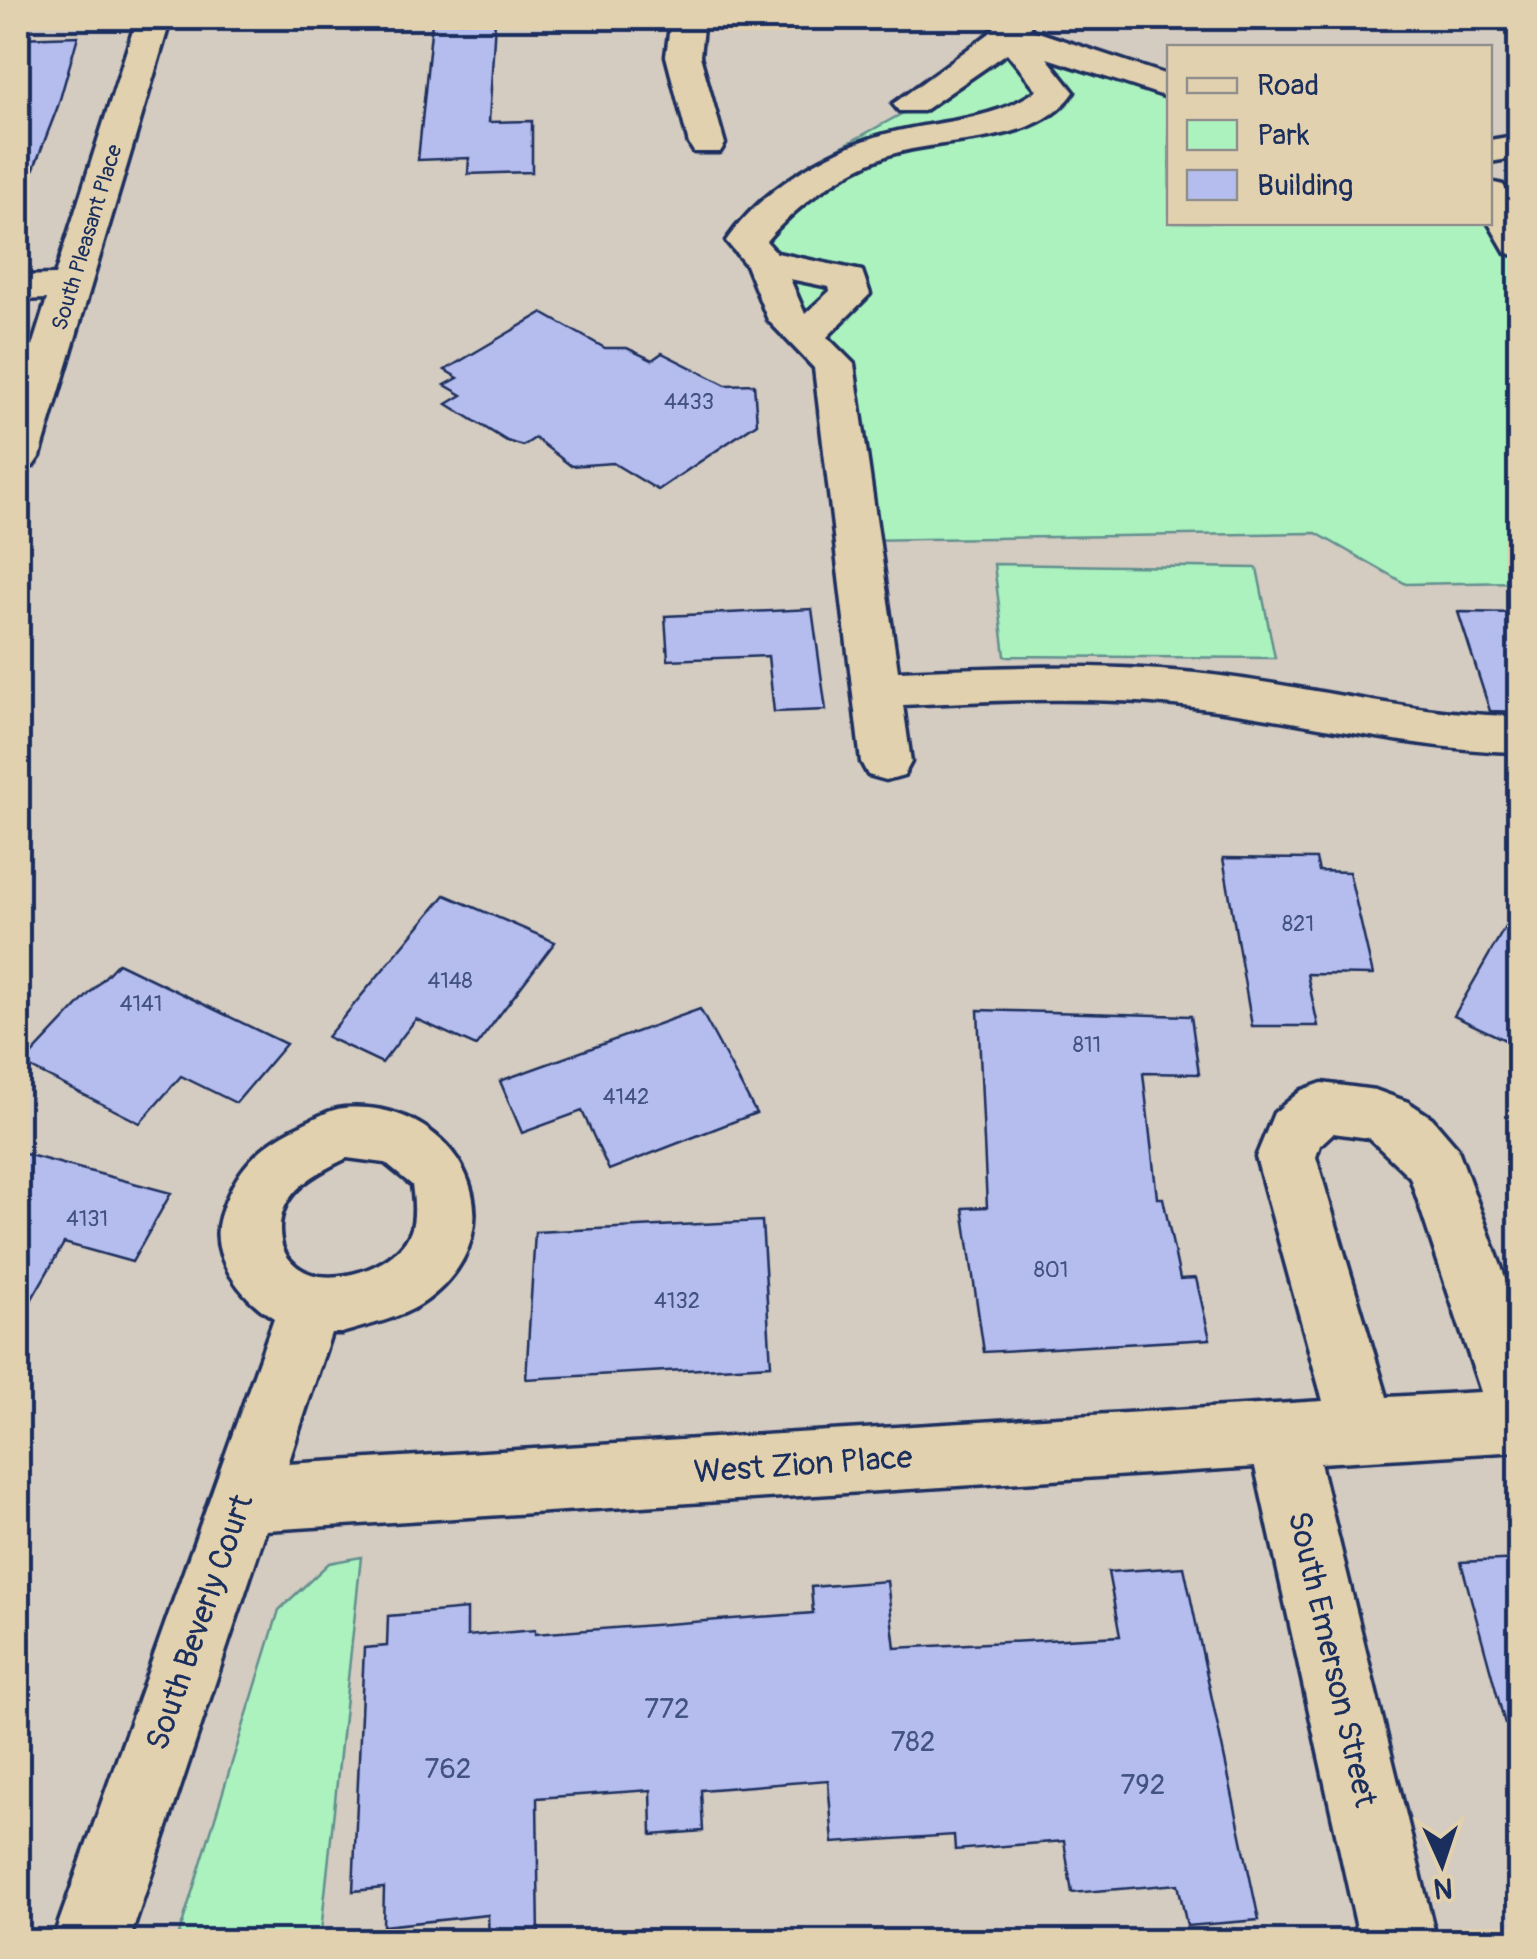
<svg xmlns="http://www.w3.org/2000/svg" width="1537" height="1959" viewBox="0 0 1537 1959" font-family="Pangolin,sans-serif">
<style>
.green{fill:#abf2be;stroke:#63908e;stroke-width:2.5}
.building{fill:#b5bdee;stroke:#1b2f5e;stroke-width:2.5}
.lines{fill:none;stroke-linecap:round;stroke-linejoin:round}
.minor-casing{stroke:#1b2f5e;stroke-width:7}
.minor{fill:#e2d1ae;fill-rule:evenodd}
.labels{text-anchor:middle;stroke-width:8;stroke-linejoin:round;paint-order:stroke}
.far-street-label{font-size:22px;fill:#1b2f5e;stroke:#e2d1ae}
.number-label{font-size:22px;fill:#425282}
.near-number-label{font-size:28px;fill:#425282}
.near-street-label{font-size:32px;fill:#1b2f5e;stroke:#e2d1ae}
</style>
<rect width="100%" height="100%" fill="#d4cbc1"/>
<filter id="ink" filterUnits="userSpaceOnUse"><feTurbulence type="fractalNoise" baseFrequency=".01" numOctaves="2"/><feDisplacementMap in="SourceGraphic" scale="20" xChannelSelector="R" yChannelSelector="G"/><feConvolveMatrix kernelMatrix="1 2 1 2 8 2 1 2 1" color-interpolation-filters="sRGB"/></filter>
<g filter="url(#ink)">
<g class="green">
<path d="M1017,35L1169,87L1170,222H1490L1519,245V582L1406,584L1316,533L859,540L834,364L745,241L808,165L914,107Z"/>
<path d="M994,564L1257,568L1275,658L1005,656Z"/>
<path d="M361,1557L320,1941H177L279,1610L329,1563Z"/>
</g>
<g class="building">
<path d="M495,20L489,122L532,121V172L468,174L469,158L418,160L432,22Z"/>
<path d="M78,36L58,106L24,194L18,192V38Z"/>
<path d="M542,313L605,348H627L652,360L662,353L726,385L754,384L757,423L658,490L613,463L571,466L535,438L523,446L507,441L447,404L462,395L445,385L458,378L445,370Z"/>
<path d="M812,609L826,710L774,712L768,656L668,660L665,616Z"/>
<path d="M1458,612L1520,613V712L1490,711Z"/>
<path d="M1223,858L1316,859L1319,871L1349,872L1373,975L1307,974L1318,1026H1252Z"/>
<path d="M445,895L555,942L476,1046L416,1019L382,1063L327,1037Z"/>
<path d="M1520,901V1047L1454,1016Z"/>
<path d="M118,963L286,1044L236,1103L181,1076L140,1123L23,1064Z"/>
<path d="M700,1009L756,1113L609,1170L582,1111L522,1133L500,1081Z"/>
<path d="M978,1010L1191,1016L1199,1074L1143,1073L1157,1198H1163L1180,1279L1196,1278L1210,1339L984,1352L963,1208L987,1207Z"/>
<path d="M18,1152L171,1193L132,1262L64,1243L18,1323Z"/>
<path d="M762,1221L771,1365L526,1379L535,1232Z"/>
<path d="M1520,1559V1723L1505,1724L1461,1562Z"/>
<path d="M1184,1567L1259,1920L1187,1926L1178,1884L1072,1893L1064,1841L955,1850L954,1835L833,1843L828,1780L701,1790L703,1831L652,1835L651,1790L537,1798L539,1939L489,1942L488,1915L383,1926L384,1888L353,1891L364,1648L387,1646L388,1616L467,1609V1636L535,1630V1634L813,1613L811,1587L887,1581L895,1648L1120,1636L1108,1572Z"/>
</g>
<g class="lines">
<defs>
<g id="minor">
<path d="M137,18H171L40,456L33,466L18,469V391L47,299L18,300V276L55,275Z"/>
<path d="M671,18H704L700,56L725,144L720,152H694L689,144L666,56Z"/>
<path d="M1002,18H1034L1029,29L1170,76V98L1047,58L1074,92C1036,148 943,136 886,156C842,172 797,205 766,241L777,253L862,271L870,294L827,337L854,364L898,671C997,667 1096,663 1195,673C1304,684 1409,715 1520,716V752C1411,750 1308,721 1201,708C1103,695 1002,700 903,705L911,762L904,775L886,780L868,775L861,762L814,368L768,320L746,265L726,241C764,186 834,145 898,131C946,120 996,120 1037,90L1007,53L923,111H899L893,104L990,33ZM790,279L829,287L830,291L805,314Z"/>
<path d="M1520,135V157L1490,162V140Z"/>
<path d="M1490,182L1503,185L1520,212V256L1506,253L1488,222Z"/>
<path d="M1322,1083L1375,1090L1408,1102L1432,1118L1457,1147L1520,1318V1451L1320,1463L1437,1942H1360L1255,1467L266,1530L129,1942H52L274,1318C243,1300 208,1257 220,1217C234,1171 258,1145 301,1125C314,1119 330,1109 344,1108C458,1099 525,1226 427,1300C403,1318 370,1324 342,1333H331L288,1464L1323,1401L1256,1157L1274,1113L1302,1090ZM1333,1133L1369,1138L1410,1177L1481,1392L1387,1397L1316,1157L1320,1145ZM347,1158L385,1163L412,1185C414,1199 416,1217 411,1231C398,1265 343,1284 311,1274C296,1269 283,1256 281,1241C273,1196 311,1175 347,1158Z"/>
</g>
</defs>
<use href="#minor" class="minor-casing"/>
<use href="#minor" class="minor"/>
</g>
</g>
<g class="labels">
<g class="far-street-label">
<text transform="translate(86 237) rotate(-73)" y="8">South Pleasant Place</text>
</g>
<g class="number-label">
<text x="689" y="409">4433</text>
<text x="1298" y="931">821</text>
<text x="450" y="988">4148</text>
<text x="141" y="1011">4141</text>
<text x="1087" y="1052">811</text>
<text x="626" y="1104">4142</text>
<text x="87" y="1226">4131</text>
<text x="1051" y="1277">801</text>
<text x="677" y="1308">4132</text>
</g>
<g class="near-number-label">
<text x="667" y="1718">772</text>
<text x="913" y="1751">782</text>
<text x="448" y="1778">762</text>
<text x="1143" y="1794">792</text>
</g>
<g class="near-street-label">
<text transform="translate(803 1464) rotate(-4)" y="11">West Zion Place</text>
<text transform="translate(199 1622) rotate(-71)" y="11">South Beverly Court</text>
<text transform="translate(1333 1659) rotate(77)" y="11">South Emerson Street</text>
</g>
</g>
<rect width="1537" height="1959" fill="none" stroke="#e2d1ae" stroke-width="60"/>
<rect x="30" y="30" width="1477" height="1899" fill="none" stroke="#1b2f5e" stroke-width="4" filter="url(#ink)"/>
<rect x="1167" y="45" width="325" height="180" fill="#e2d1ae" stroke="#92908e" stroke-width="2.5"/>
<rect x="1187" y="78" width="50" height="15" fill="#e2d1ae" stroke="#92908e" stroke-width="2.5"/>
<text x="1257" y="95" font-size="30" fill="#1b2f5e">Road</text>
<rect x="1187" y="120" width="50" height="30" fill="#abf2be" stroke="#92908e" stroke-width="2.5"/>
<text x="1257" y="145" font-size="30" fill="#1b2f5e">Park</text>
<rect x="1187" y="170" width="50" height="30" fill="#b5bdee" stroke="#92908e" stroke-width="2.5"/>
<text x="1257" y="195" font-size="30" fill="#1b2f5e">Building</text>
<g transform="translate(1442 1864) rotate(177)" stroke="#e2d1ae" stroke-width="8" paint-order="stroke">
<path d="M0-8L18 38L0 25L-18 38Z" fill="#1b2f5e"/>
<text y="-15" font-size="28" font-weight="bold" text-anchor="middle" fill="#1b2f5e">N</text>
</g>
</svg>
